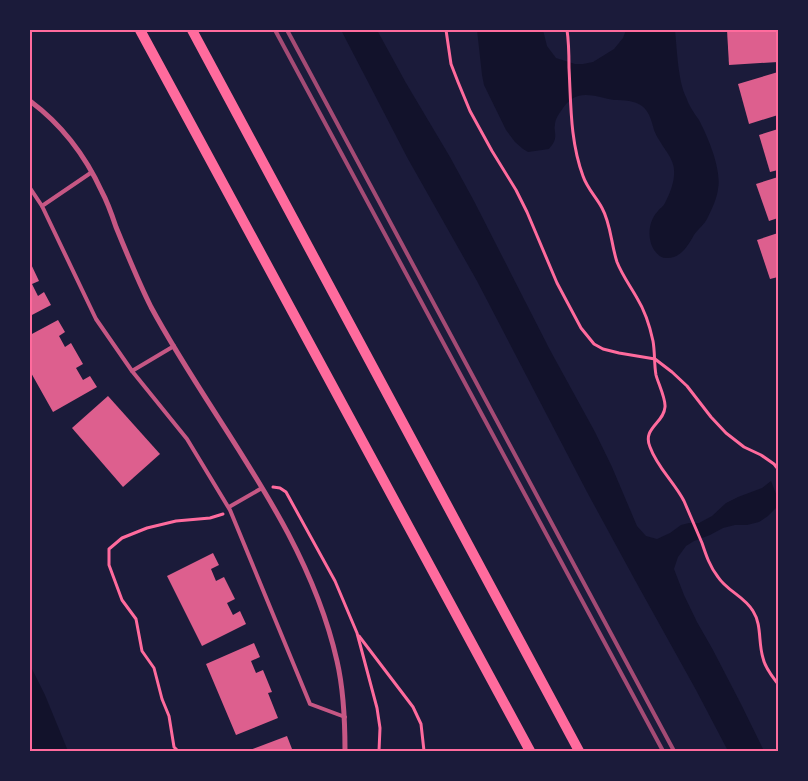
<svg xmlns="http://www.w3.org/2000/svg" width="808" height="781" viewBox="0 0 808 781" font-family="Quicksand,sans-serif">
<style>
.water{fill:#12122b}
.building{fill:#dd5f8e}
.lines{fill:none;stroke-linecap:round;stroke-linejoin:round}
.path{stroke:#ff6b9d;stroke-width:3}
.service{stroke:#c65784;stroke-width:4}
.minor{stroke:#c65784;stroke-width:5}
.secondary{stroke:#ff6b9d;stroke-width:10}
.rail{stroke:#a44b75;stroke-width:4}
.neatline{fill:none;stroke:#ff6b9d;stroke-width:2}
</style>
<rect width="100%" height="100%" fill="#1b1b3a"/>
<g class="water">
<path d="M341,30H377L406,83L450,157L474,201L550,350L595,432L612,467L637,526L646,536L657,539L670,533L681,525L689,523H699L712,516L726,503L738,497L762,488L771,481L778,499V506L768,516L759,522L747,525H735L723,528L710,535L694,541L686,546L678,557L674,569L684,595L697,622L713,650L741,704L764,751H728L696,690L636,582L587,492L477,281L408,159Z"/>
<path d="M477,30H543L547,46L556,58L575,64H583L593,62L614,49L623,38L626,30H675C677,49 678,81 686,97C689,106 694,113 699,120C708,137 722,170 718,189C717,198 712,209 708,217C705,224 698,229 694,235C688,246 680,259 666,258C661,258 658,255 654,250C647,239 648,221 658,211C660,208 663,207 665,203C670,193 675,181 674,170C674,157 659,144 654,130C650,115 647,104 629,101C624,100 619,100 614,100C592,96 576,87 561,111C558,115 555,120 555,125C554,129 555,128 555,132C556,140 554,143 549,149L528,152L523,149L515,142L506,130L484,85L482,75Z"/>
<path d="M30,665L45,695L68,751H30Z"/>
</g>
<g class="building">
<path d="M727,30H778V62L729,65Z"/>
<path d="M778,72V115L749,124L738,84Z"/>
<path d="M778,129V170L770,172L759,135Z"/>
<path d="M778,177V218L769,221L756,184Z"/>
<path d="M778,233V277L770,279L757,240Z"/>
<path d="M30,262L39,281L32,284L38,296L44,292L51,305L30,316Z"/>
<path d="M58,320L65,332L59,336L65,347L71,343L83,364L76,368L83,380L90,376L97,387L53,412L30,371V335Z"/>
<path d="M108,396L160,454L123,487L72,428Z"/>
<path d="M213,553L219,565L211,569L216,581L224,577L235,599L227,603L233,615L240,611L246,624L202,646L167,576Z"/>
<path d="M254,643L260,657L251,661L256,673L263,670L272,692L268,693L278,718L236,735L206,664Z"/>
<path d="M287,736L292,749L286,751H247Z"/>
</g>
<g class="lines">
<g class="path">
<path d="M446,30L451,64L458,82L470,111L492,151L516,190L527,212L557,283L581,328L594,344L603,349L619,353L655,359L672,372L687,386L711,417L726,433L744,447L761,455L774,464L778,469"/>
<path d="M567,30C569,43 569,55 569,68C571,104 570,141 583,176C587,188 596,197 602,208C611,224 611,244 617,262C622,275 631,287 637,298C645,311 650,327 653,341C655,352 654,364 656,375C658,383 666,399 665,407C664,423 642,428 650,447C657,467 674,482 684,501C690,515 696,529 702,543C706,555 710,567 718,577C727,591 744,596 753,611C762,625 758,642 763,658C765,668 772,676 778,684"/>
<path d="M273,487L280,488L286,492L335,581L357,633L377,708L380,728L379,751"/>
<path d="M359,636L413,707L421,724L424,751"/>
<path d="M178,751L174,747L169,716L162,699L154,668L142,651L136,619L122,600L109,565V549L122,538L147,528L176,521L210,518L223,514"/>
</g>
<g class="service">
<path d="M92,172L42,206L96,319L132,371L187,439L230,510L310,704L345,717"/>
<path d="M30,188L42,206"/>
<path d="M132,371L174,346"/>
<path d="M229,507L262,488"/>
</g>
<path class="minor" d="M30,101C61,124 86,157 102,192C108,203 112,215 116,227C127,254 138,281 151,307C214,424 307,528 337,661C344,691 345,721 345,751"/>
<g class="secondary">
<path d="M140,30L530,751"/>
<path d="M192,30L579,751"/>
</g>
<g class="rail">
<path d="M275,30L663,751"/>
<path d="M287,30L674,751"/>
</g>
</g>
<rect width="808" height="781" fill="none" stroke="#1b1b3a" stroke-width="62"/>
<rect x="31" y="31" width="746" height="719" class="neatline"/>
</svg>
